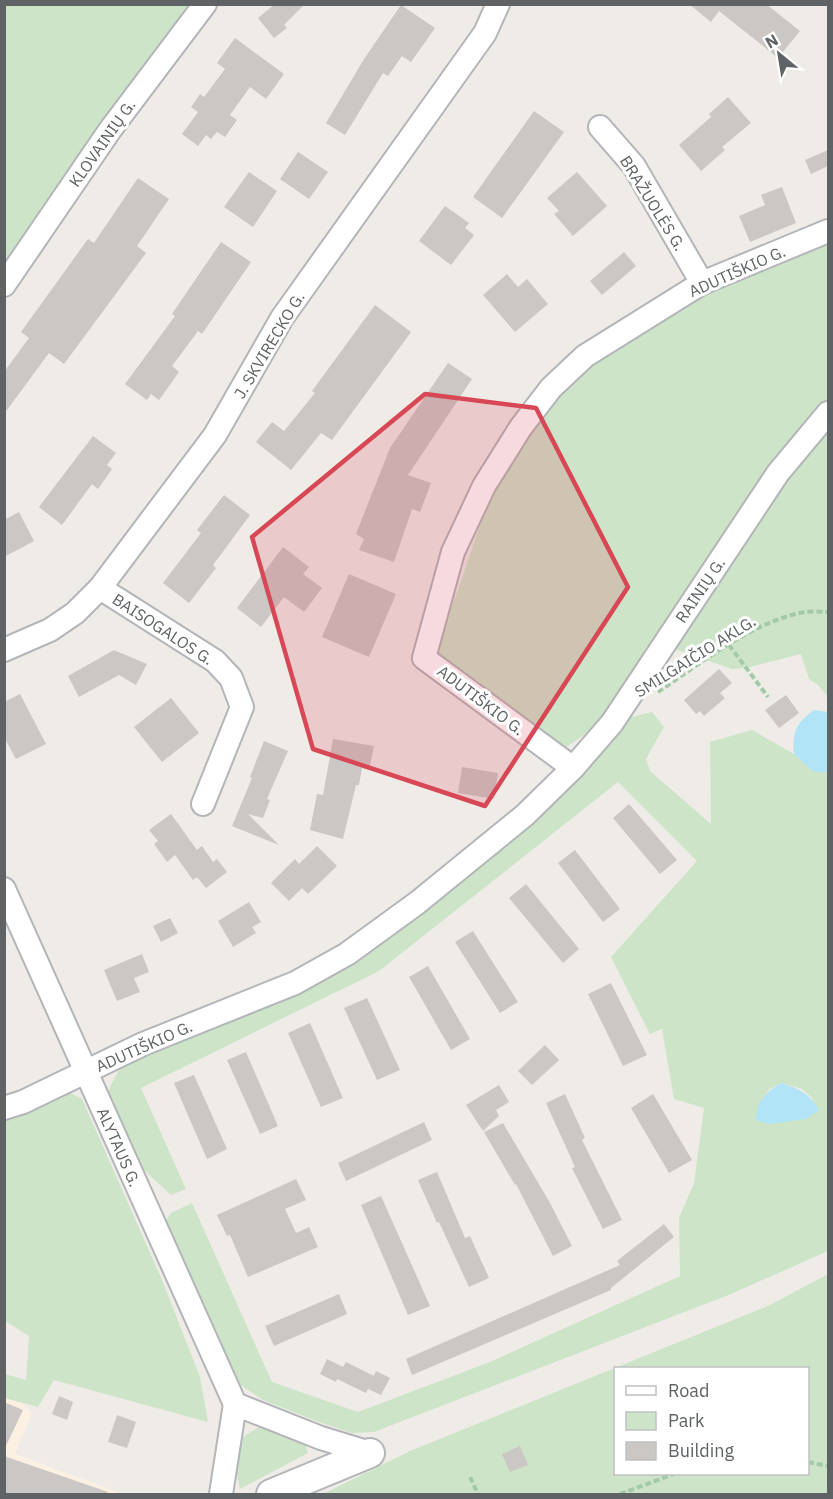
<svg xmlns="http://www.w3.org/2000/svg" width="833" height="1499" viewBox="0 0 833 1499" font-family="'IBM Plex Sans',sans-serif">
<style>
.commercial{fill:#fbf0e2}
.green{fill:#cde4c8;fill-rule:evenodd}
.water{fill:#b1e4f6}
.building{fill:#cbc7c4}
.lines{fill:none;stroke-linecap:round;stroke-linejoin:round}
.minor-casing{stroke:#b3b5b8;stroke-width:26}
.tertiary-casing{stroke:#b3b5b8;stroke-width:32}
.path{stroke:#a4c9a8;stroke-width:4;stroke-dasharray:6 3;stroke-linecap:butt}
.minor{stroke:#fff;stroke-width:22}
.tertiary{stroke:#fff;stroke-width:28}
.marked{fill:#d74755;fill-opacity:0.2;stroke:#d74755;stroke-width:4.5;stroke-linejoin:round}
.labels{text-anchor:middle;stroke-width:6;stroke-linejoin:round;paint-order:stroke}
.street-label{font-size:16px;fill:#5f6366;stroke:#fff}
</style>
<rect width="100%" height="100%" fill="#efece8"/>
<path class="commercial" d="M4,1398L23,1404L32,1413L15,1454L123,1494H5Z"/>
<g class="green">
<path d="M5,5H195L5,273Z"/>
<path d="M828,239V697L818,685L809,679L801,654L746,668L732,669L663,645L624,706L564,749L439,661L434,650L458,590L488,501L544,414L587,366L705,293Z"/>
<path d="M652,712L664,727L646,759L650,771L711,824L710,742L752,730L794,754L814,772H828V1251L731,1294L374,1432L352,1433L316,1421L263,1400L236,1382L165,1222L171,1213L192,1203L272,1382L358,1412L490,1362L680,1276L679,1218L694,1183L704,1108L674,1099L662,1029L650,1034L611,957L697,861L618,782L379,971L141,1088L186,1189L171,1195L133,1160L109,1104V1089L121,1066L310,986L533,823L631,717ZM781,1083L802,1089L813,1099L786,1121L769,1124L762,1099L770,1089Z"/>
<path d="M70,1093L82,1099L162,1280L200,1377L208,1422L54,1380L38,1407L5,1398V1374L26,1380L29,1336L5,1321L4,1114Z"/>
<path d="M828,1274V1494H323L410,1451L770,1305ZM616,1368H808V1474H616Z"/>
<path d="M261,1426L305,1444L308,1453L240,1489L231,1448L238,1440Z"/>
</g>
<g class="water">
<path d="M814,710L828,712V772H814L794,754C792,732 796,723 814,710Z"/>
<path d="M781,1083C799,1089 809,1093 819,1110L806,1119L769,1124L756,1120C756,1102 766,1092 781,1083Z"/>
</g>
<g class="building">
<path d="M275,4H305L284,25L287,28L274,38L258,18Z"/>
<path d="M689,4H766L800,31L778,58L719,11L711,22Z"/>
<path d="M401,5L435,28L411,62L402,56L388,76L383,73L345,135L326,123L364,59Z"/>
<path d="M235,38L284,74L266,99L250,87L230,115L237,120L225,137L217,132L211,139L206,135L198,146L182,134L198,112L191,107L200,94L204,97L225,69L217,63Z"/>
<path d="M728,97L751,123L722,147L725,150L701,171L679,145L711,117L709,114Z"/>
<path d="M534,111L564,132L502,218L473,197Z"/>
<path d="M828,150V166L811,174L805,160Z"/>
<path d="M298,152L328,172L309,199L280,179Z"/>
<path d="M249,172L277,191L253,227L224,207Z"/>
<path d="M577,172L607,206L573,236L554,214L559,211L547,198Z"/>
<path d="M138,178L169,199L137,246L146,253L64,364L49,353L4,414V372L29,338L21,332L88,239L94,243Z"/>
<path d="M782,187L796,223L750,242L739,216L765,205L761,195Z"/>
<path d="M445,206L469,223L465,228L474,235L451,265L419,241Z"/>
<path d="M221,242L251,262L202,334L198,331L172,366L179,372L159,400L151,394L147,400L125,384L175,316L172,314Z"/>
<path d="M624,252L636,266L602,295L590,281Z"/>
<path d="M507,274L518,287L527,279L548,304L515,332L483,295Z"/>
<path d="M375,305L411,332L332,440L321,433L291,470L256,442L272,422L284,431L315,393L312,391Z"/>
<path d="M448,363L472,379L408,475L431,483L420,512L412,509L394,562L359,550L364,539L356,534L390,448Z"/>
<path d="M93,436L116,453L107,465L112,469L98,489L92,484L62,525L39,507Z"/>
<path d="M224,495L250,515L213,565L216,568L189,603L163,583L201,533L197,530Z"/>
<path d="M19,512L34,541L4,557V520Z"/>
<path d="M283,547L309,567L303,574L322,588L304,612L284,597L261,627L237,608Z"/>
<path d="M349,574L396,594L369,657L322,637Z"/>
<path d="M114,650L147,664L136,685L119,675L79,697L68,676Z"/>
<path d="M719,669L732,683L720,693L725,698L704,716L700,711L696,714L684,700Z"/>
<path d="M20,694L46,744L16,759L4,737V702Z"/>
<path d="M786,695L799,713L779,728L765,710Z"/>
<path d="M171,698L199,733L162,762L134,727Z"/>
<path d="M333,739L374,746L369,770L362,768L359,785H356L343,839L310,830L317,794L323,795Z"/>
<path d="M264,741L288,751L267,799L270,800L263,818L248,814L279,845L232,826L252,778L250,777Z"/>
<path d="M462,767L498,773L494,799L458,793Z"/>
<path d="M629,804L677,860L660,874L613,818Z"/>
<path d="M171,814L197,850L202,846L213,862L217,859L227,872L206,888L197,877L193,880L175,855L167,862L154,844L158,841L149,830Z"/>
<path d="M317,846L337,866L308,894L302,888L289,901L271,883L295,859L299,864Z"/>
<path d="M575,850L620,909L603,922L558,863Z"/>
<path d="M526,884L579,949L563,963L509,898Z"/>
<path d="M249,902L261,922L252,927L256,933L233,947L218,921Z"/>
<path d="M170,918L178,933L161,942L153,926Z"/>
<path d="M473,931L518,1002L500,1013L455,942Z"/>
<path d="M142,954L149,972L134,978L140,992L117,1001L104,970Z"/>
<path d="M428,966L470,1039L451,1050L409,977Z"/>
<path d="M611,983L647,1055L623,1066L588,994Z"/>
<path d="M367,998L400,1070L377,1080L344,1008Z"/>
<path d="M310,1023L343,1098L321,1107L288,1033Z"/>
<path d="M545,1045L559,1060L532,1085L518,1071Z"/>
<path d="M246,1052L278,1126L260,1134L227,1060Z"/>
<path d="M194,1075L227,1149L207,1159L174,1083Z"/>
<path d="M499,1085L509,1102L496,1110L499,1116L483,1131L466,1105Z"/>
<path d="M565,1094L585,1138L582,1140L622,1220L603,1229L572,1168L575,1167L546,1103Z"/>
<path d="M653,1094L692,1160L669,1173L631,1108Z"/>
<path d="M424,1122L432,1140L346,1181L338,1163Z"/>
<path d="M503,1123L550,1203L572,1246L553,1256L516,1184L515,1185L484,1132Z"/>
<path d="M437,1172L465,1238L470,1236L489,1278L469,1287L439,1222L437,1223L418,1180Z"/>
<path d="M296,1179L306,1200L285,1209L296,1233L309,1227L318,1247L248,1277L230,1235L227,1236L217,1215Z"/>
<path d="M381,1196L430,1306L408,1315L361,1205Z"/>
<path d="M664,1224L674,1237L611,1288V1290L412,1375L406,1359L620,1265L617,1261Z"/>
<path d="M339,1294L347,1314L274,1346L265,1326Z"/>
<path d="M327,1359L343,1367L346,1362L374,1376L366,1393L337,1379L336,1382L320,1374Z"/>
<path d="M376,1371L390,1378L381,1395L368,1389Z"/>
<path d="M59,1396L73,1402L67,1420L52,1414Z"/>
<path d="M4,1402L23,1410L4,1450Z"/>
<path d="M117,1415L136,1422L127,1448L108,1442Z"/>
<path d="M520,1446L528,1465L510,1472L502,1454Z"/>
<path d="M4,1456L108,1492L107,1494H4Z"/>
</g>
<g class="lines">
<defs>
<g id="minor">
<path d="M600,127L634,166L702,283"/>
<path d="M4,285L110,130L205,4"/>
<path d="M100,588L215,661L231,678L242,707L203,804"/>
<path d="M4,650L50,630L75,613L100,588L215,435L282,318L485,33L498,4"/>
<path d="M573,768L612,723L778,473L828,413"/>
<path d="M4,889L235,1404"/>
<path d="M4,1108L23,1102L143,1044L295,983L347,954L417,903L525,815L573,768L424,658L453,552L484,486L521,427L551,388L585,356L702,283L828,231"/>
<path d="M221,1494L235,1404L321,1438L370,1453"/>
</g>
<path id="tertiary" d="M271,1494L370,1453"/>
</defs>
<use href="#minor" class="minor-casing"/>
<use href="#tertiary" class="tertiary-casing"/>
<g class="path">
<path d="M729,645L768,697"/>
<path d="M658,692C701,663 753,621 805,612C813,611 821,612 828,612"/>
<path d="M808,1462L828,1466"/>
<path d="M470,1477L478,1494"/>
<path d="M620,1494L674,1474"/>
</g>
<use href="#minor" class="minor"/>
<use href="#tertiary" class="tertiary"/>
</g>
<path class="marked" d="M425,394L536,408L628,587L485,806L313,749L252,537Z"/>
<g class="labels">
<g class="street-label">
<text transform="translate(102 143) rotate(-55)" y="6">KLOVAINIŲ G.</text>
<text transform="translate(653 203) rotate(58)" y="6">BRAŽUOLĖS G.</text>
<text transform="translate(737 271) rotate(-24)" y="6">ADUTIŠKIO G.</text>
<text transform="translate(269 345) rotate(-59)" y="6">J. SKVIRECKO G.</text>
<text transform="translate(700 590) rotate(-56)" y="6">RAINIŲ G.</text>
<text transform="translate(163 629) rotate(33)" y="6">BAISOGALOS G.</text>
<text transform="translate(695 656) rotate(-32)" y="6">SMILGAIČIO AKLG.</text>
<text transform="translate(481 700) rotate(37)" y="6">ADUTIŠKIO G.</text>
<text transform="translate(144 1046) rotate(-24)" y="6">ADUTIŠKIO G.</text>
<text transform="translate(119 1147) rotate(66)" y="6">ALYTAUS G.</text>
</g>
</g>
<rect width="833" height="1499" fill="none" stroke="#5f6366" stroke-width="12"/>
<rect x="614" y="1367" width="195" height="108" fill="#ffffff" stroke="#bfc1c2" stroke-width="1.5"/>
<rect x="626" y="1386" width="30" height="9" fill="#ffffff" stroke="#bfc1c2" stroke-width="1.5"/>
<text x="668" y="1397" font-size="18" fill="#5f6366">Road</text>
<rect x="626" y="1412" width="30" height="18" fill="#cde4c8" stroke="#bfc1c2" stroke-width="1.5"/>
<text x="668" y="1427" font-size="18" fill="#5f6366">Park</text>
<rect x="626" y="1442" width="30" height="18" fill="#cbc7c4" stroke="#bfc1c2" stroke-width="1.5"/>
<text x="668" y="1457" font-size="18" fill="#5f6366">Building</text>
<g transform="translate(779 54) rotate(330)" stroke="#ffffff" stroke-width="4.5" paint-order="stroke">
<path d="M0-4.5L10 22L0 15L-10 22Z" fill="#5f6366"/>
<text y="-9" font-size="16" font-weight="bold" text-anchor="middle" fill="#5f6366">N</text>
</g>
</svg>
